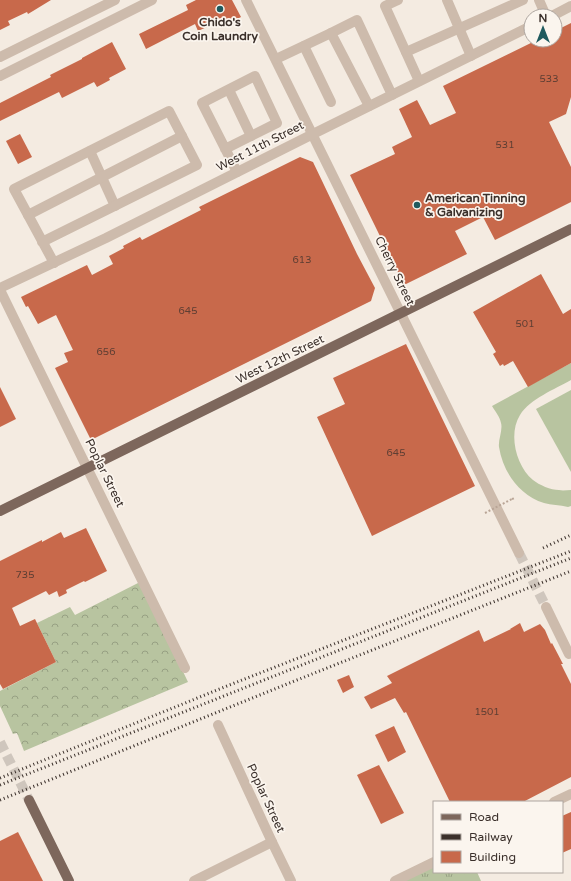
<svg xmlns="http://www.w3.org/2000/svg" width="571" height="881" viewBox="0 0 571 881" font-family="'Varela Round',sans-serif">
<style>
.grass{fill:url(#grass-tufts)}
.forest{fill:url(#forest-crowns)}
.pitch{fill:#b8c4a0}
.building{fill:#c8694b}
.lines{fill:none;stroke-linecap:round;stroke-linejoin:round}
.minor-tunnel{stroke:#cfc6bd;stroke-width:10;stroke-dasharray:10 5;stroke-linecap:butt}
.major-tunnel{stroke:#cfc6bd;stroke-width:10;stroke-dasharray:10 5;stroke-linecap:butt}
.path{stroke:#b9a596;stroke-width:2;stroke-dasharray:2 2;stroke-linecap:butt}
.minor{stroke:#cdbbac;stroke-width:10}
.major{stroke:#7d675c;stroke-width:10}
.rail{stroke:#3b302b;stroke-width:3;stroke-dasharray:1 3;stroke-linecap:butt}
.path-bridge{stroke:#b9a596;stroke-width:2;stroke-dasharray:2 2;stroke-linecap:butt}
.poi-dot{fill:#1f5a5e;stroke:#fbf5ee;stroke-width:1.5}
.labels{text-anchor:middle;stroke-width:3.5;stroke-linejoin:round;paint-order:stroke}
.number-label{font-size:10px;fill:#5e3e33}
.poi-label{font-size:12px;font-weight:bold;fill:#3b302b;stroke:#fbf5ee}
.street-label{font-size:12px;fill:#3b302b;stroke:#fbf5ee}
</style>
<defs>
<pattern id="grass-tufts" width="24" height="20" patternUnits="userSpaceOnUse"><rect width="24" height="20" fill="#b8c4a0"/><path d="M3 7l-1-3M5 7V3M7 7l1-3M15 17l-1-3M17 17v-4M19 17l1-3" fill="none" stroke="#97a083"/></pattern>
<pattern id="forest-crowns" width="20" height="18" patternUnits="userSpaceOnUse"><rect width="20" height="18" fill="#b8c4a0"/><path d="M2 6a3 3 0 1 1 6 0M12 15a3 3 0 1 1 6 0" fill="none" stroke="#97a083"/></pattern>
</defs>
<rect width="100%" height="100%" fill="#f4ebe1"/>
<path class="grass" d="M434,862V872H476L480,881H395Z"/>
<path class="forest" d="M140,582L188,682L133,705L24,751L17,733L13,734L0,706V691L56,662L37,623L70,607L75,615Z"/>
<g class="pitch">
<path d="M571,363V380C555,389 530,399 520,415C508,434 516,466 533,480C539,485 551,490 559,490C563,491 567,490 571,490V506L568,507C560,505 551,505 544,503C519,495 503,472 499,447C498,440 503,430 501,423C500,417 495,411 492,406Z"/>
<path d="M571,390V472L536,409Z"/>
<path d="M464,872H477L481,881H465V875Z"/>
</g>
<g class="building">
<path d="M0,0H51L33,11L28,14L27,12L8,21L10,25L0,30Z"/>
<path d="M196,0H232L241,17L223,26L220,21L198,31L195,24L146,49L139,34L188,10L186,5Z"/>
<path d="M571,23V97L566,114L549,122L571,167V202L495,240L483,217L455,231L467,254L404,285L350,175L395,154L392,147L412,137L399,109L417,100L430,125L456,113L443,86L537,40H555V31Z"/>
<path d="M112,42L126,69L109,78L110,80L97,87L94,82L62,98L59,92L0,121V103L51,77L50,75L82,59V58Z"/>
<path d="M20,134L32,157L18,164L6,141Z"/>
<path d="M300,157L313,162L357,254L375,288L371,301L91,440L55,368L68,362L64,353L73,350L56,315L38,324L28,306L26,307L21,297L87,265L92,275L113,264L109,256L124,248L123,246L140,237L142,240L201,210L199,207Z"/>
<path d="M541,274L563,314L571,309V363L528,387L513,361L504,366L503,364L500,366L493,354L496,352L473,312Z"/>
<path d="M406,344L475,486L372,536L317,417L345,404L333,378Z"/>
<path d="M0,387L16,419L0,427Z"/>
<path d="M86,528L107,571L85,582L84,581L66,590L67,593L59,597L57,591L49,595L46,591L12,608L20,626L35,619L56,662L3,689L0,684V561L42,540V542L61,532L64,538Z"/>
<path d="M520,623L524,632L540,624L545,630L551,644L552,643L563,664H561L571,684V777L523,802H450L406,712L404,713L395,698L371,709L364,697L392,683L387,676L479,630L484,642L511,629H510Z"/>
<path d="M349,675L354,687L343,693L337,680Z"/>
<path d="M394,726L406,752L388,762L375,735Z"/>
<path d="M379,765L404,813L381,824L357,775Z"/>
<path d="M571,812V849L562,853V816Z"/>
<path d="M18,832L43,881H0V841Z"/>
</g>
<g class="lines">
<path class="minor-tunnel" d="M519,553L546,607"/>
<path class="major-tunnel" d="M0,742L29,800"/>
<path class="path" d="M512,499L515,498"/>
<g class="minor">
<path d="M246,0L519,553"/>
<path d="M398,0L385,6L419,81"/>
<path d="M447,0L471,56"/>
<path d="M539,0L546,16"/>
<path d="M552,16L571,6"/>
<path d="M331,33L357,20L392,95"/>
<path d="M304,46L331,102"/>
<path d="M406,52L523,0"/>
<path d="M0,57L115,0"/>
<path d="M276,59L331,33L369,106"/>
<path d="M0,76L152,0"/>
<path d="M229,90L251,136"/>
<path d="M225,149L277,123L255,76L202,103L237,172"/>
<path d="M90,151L115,206"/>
<path d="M28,215L182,136"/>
<path d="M42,242L197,165L169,111L14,189L54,263"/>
<path d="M0,288L106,238L313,134L531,26"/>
<path d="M0,290L185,668"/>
<path d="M546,607L569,654"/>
<path d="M218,725L272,842L291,881"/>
<path d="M554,802L571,794"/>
<path d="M194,881L272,842"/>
<path d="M395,881L434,862"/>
</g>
<g class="major">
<path d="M0,511L571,229"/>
<path d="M29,800L69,881"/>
</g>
<g class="rail">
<path d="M543,548L571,535"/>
<path d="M0,778L232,684L571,551"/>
<path d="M0,785L571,558"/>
<path d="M0,800L302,678L571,571"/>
</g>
<path class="path-bridge" d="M485,513L512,499"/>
</g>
<g class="poi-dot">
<circle cx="220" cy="9" r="4"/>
<circle cx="417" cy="205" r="4"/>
</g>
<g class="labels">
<g class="number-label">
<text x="549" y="82">533</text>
<text x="505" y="148">531</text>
<text x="302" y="263">613</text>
<text x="188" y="314">645</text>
<text x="525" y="327">501</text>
<text x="106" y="355">656</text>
<text x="396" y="456">645</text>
<text x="25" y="578">735</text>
<text x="487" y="715">1501</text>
</g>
<g class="poi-label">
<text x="220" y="26">Chido's<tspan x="220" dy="14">Coin Laundry</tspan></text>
<text x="425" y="202" text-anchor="start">American Tinning<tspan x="425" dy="14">&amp; Galvanizing</tspan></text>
</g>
<g class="street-label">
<text transform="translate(260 146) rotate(-27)" y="4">West 11th Street</text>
<text transform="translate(395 271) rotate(64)" y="4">Cherry Street</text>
<text transform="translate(280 359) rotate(-26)" y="4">West 12th Street</text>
<text transform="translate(105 473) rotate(64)" y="4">Poplar Street</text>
<text transform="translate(266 798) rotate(65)" y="4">Poplar Street</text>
</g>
</g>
<rect x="433" y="801" width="130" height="72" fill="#fbf5ee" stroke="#aea6a0"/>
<rect x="441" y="814" width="20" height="6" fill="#7d675c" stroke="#aea6a0"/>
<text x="469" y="821" font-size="12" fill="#3b302b">Road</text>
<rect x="441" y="834" width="20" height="6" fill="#3b302b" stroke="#aea6a0"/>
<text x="469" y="841" font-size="12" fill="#3b302b">Railway</text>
<rect x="441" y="851" width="20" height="12" fill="#c8694b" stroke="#aea6a0"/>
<text x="469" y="861" font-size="12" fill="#3b302b">Building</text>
<g transform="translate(543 28)"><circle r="19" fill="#fbf5ee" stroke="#aea6a0"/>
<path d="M0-3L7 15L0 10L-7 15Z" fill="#1f5a5e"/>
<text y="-6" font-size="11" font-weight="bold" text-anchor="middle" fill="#3b302b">N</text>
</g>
</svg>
